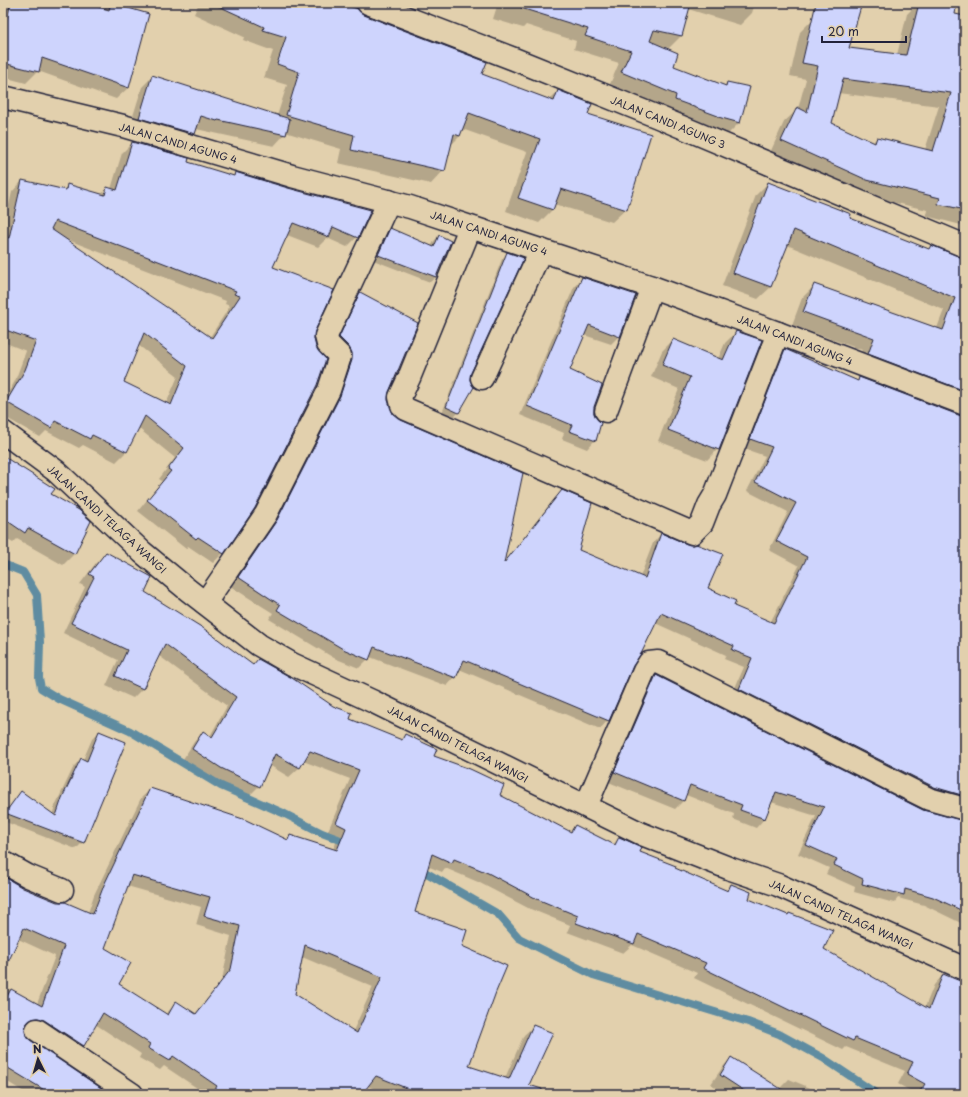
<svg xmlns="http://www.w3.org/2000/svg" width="968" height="1097" viewBox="0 0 968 1097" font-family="'Playpen Sans',sans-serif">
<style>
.shadow{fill:#0003;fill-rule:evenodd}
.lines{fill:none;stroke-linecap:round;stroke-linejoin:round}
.stream{stroke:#5e8ca1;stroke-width:8}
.building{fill:#ced4fd;stroke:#22223b;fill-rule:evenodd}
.minor-casing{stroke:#22223b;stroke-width:25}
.minor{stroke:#e2d0ad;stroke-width:22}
.labels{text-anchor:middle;stroke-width:3;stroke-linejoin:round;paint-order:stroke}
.street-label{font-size:10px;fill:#22223b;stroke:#e2d0ad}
</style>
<rect width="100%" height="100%" fill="#e2d0ad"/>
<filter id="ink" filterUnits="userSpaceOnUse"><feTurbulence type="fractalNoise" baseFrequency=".025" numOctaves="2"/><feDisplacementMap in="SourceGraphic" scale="8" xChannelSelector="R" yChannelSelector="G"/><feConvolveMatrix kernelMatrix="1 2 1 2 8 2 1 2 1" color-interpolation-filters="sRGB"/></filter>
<g filter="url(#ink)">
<g class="shadow">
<path d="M3,3H82L95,7L97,3H133L130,10L147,14L128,88L116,99L38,71L26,83L3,77Z"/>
<path d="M199,3H336L481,74L549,100L558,91L587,115L626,209L612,222L554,204L552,210L539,223L506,211L527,152L462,129L460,136L450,146L444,170L431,184L338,163L341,149L285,132V134L274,146L196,129L194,134L183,145L129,129L142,87L153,76L277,116L287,85L264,78L273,51L243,40L244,37L194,14Z"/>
<path d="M498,3H755L752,13L740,25L688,9L681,36L669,48L662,46L673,67L724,86L727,83L739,123L727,135L663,112L665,108L610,84L619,63L574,49L576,41L526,25L523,28L493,19Z"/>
<path d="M820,3H861L848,49L897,55L907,14L918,3H929L954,15L965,17V226L926,216L927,210L853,193L769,155L784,122L798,109L806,79L790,76L800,32L813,19ZM838,93L939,106L925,150L877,138L872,143L830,124Z"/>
<path d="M132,143L186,163L233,177L236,173L357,237L347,247L327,238L318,247L287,235L272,267L314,331L223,553L213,563L188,546L186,549L138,511L162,481L159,479L175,458L138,428L126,452L116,462L83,445L79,448L46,431L40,437L3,416V402L15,381L26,351L3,342V231L12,192L22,181L63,190L68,185L101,195L107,188L111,189L122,153ZM63,238L226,301L225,304L230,306L210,337ZM138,345L178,376L166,404L123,382Z"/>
<path d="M768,183L848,218L928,250L931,246L965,260V373L959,388L947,401L856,366L862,350L792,325L802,298L815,285L937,328L944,310L787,245L771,287L758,299L722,286L756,195Z"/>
<path d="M390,230L431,247L434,241L439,236L436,277L430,282L373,260L385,235Z"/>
<path d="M508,253L470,372L458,413L453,418L442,413L502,259Z"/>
<path d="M582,278L619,336L611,344L584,335L568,371L593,407L595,440L587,449L562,439L564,433L520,415L574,287Z"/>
<path d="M361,293L388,391L387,400L392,414L503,564L553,500L562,491L578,551L640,577L653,543L661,534L707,588L732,606L770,623L799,566L769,550L788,512L747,491L765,456L742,448L777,359L785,351L856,382L860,378L960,417H965V808L731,697L744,667L724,659L726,655L655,623L632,665L608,720L600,729L459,669L455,677L447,686L370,657L359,668L334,658L269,619L273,613L230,586L269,529L332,405L331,346L352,302Z"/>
<path d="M736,332L718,449L707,460L658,441L679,389L651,377L662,351L673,340L718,359L725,343Z"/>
<path d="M3,457L49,495L90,522L74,554L63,565L17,539L13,543L3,537Z"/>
<path d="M106,554L143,592L252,666L258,660L348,720L400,740L405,735L433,756L498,796L569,832L575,826L613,845L619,838L639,852L674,869L726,891L731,886L747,899L822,949L925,1007L934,985L943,975L965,984V1094H916L898,1084L905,1071L846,1047L843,1050L694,978L697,973L632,945L623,953L567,932L570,925L528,908L478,882L445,868L442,872L427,866L414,912L460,947L495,992L468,1067L505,1078L524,1035L534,1026L524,1094H388L367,1086L361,1094H206L164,1066L160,1070L139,1058L141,1054L95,1024L83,1046L73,1055L28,1027L24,1028L25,1036L29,1041L108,1094H27L3,1079V986L37,1004L55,956L18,939L3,970V877L21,888L57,903L88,913L94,895L141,798L151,789L286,840L291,836L333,850L338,838L327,833L350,779L303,761L299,768L289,777L269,765L259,786L249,796L212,778L183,759L194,742L203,732L210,736L227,706L158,655L142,689L133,698L106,686L118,660L63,633L85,587L80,584L96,563ZM127,886L201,907L196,925L231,936L222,980L195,1014L176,1003L165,1015L118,984L104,948ZM302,957L373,987L353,1031L294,994Z"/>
<path d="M656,676L923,811L965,822V925L924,905L898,898L894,903L854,892L855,887L826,874L829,868L798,854L816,816L771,802L764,819L756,828L733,819L734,814L686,795L684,800L675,809L606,781L648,685Z"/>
<path d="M99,732L83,842L76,849L3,821V814L21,792L52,815L55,806L74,766L81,759L83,760L92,739Z"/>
<path d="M731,1058L780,1088L789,1079L820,1092L821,1091L826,1094H725L711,1084L722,1068Z"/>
</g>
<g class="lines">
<g class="stream">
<path d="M3,564L23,572L37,595L40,642L39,678L41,688L59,699L130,731L221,786L283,813L322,833L351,844"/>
<path d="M418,868L498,914L519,938L593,975L748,1022L779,1034L823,1058L877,1094"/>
</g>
</g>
<g class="building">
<path d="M11,3H86L109,10L111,3L149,14L129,88L42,58L39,72L3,63V33Z"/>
<path d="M212,3H339L358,9L364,15L487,62L482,74L554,101L558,90L592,104L588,114L651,134L627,210L561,189L553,210L518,198L540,139L469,113L460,136L454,134L445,171L351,150L354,135L286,115L299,72L277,64L286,37L263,30L264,27Z"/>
<path d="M522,3H691L682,36L654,30L650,41L678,53L674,66L726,86L727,82L750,87L740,123L718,117V116L675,100L676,95L621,72L631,51L585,36L588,29L521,8Z"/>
<path d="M816,3H862L849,48L906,55L919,3H934L956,8L955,14L965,16V210L938,204L940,198L867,180L781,141L797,107L807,112L818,66L802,63ZM843,79L951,93L933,151L877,137L875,143L832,123Z"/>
<path d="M152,75L290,119L286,135L218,120L217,121L201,116L195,134L139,118Z"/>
<path d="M132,142L189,158L188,162L234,176L235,172L288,188L371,210L358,238L333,227L329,237L293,223L273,267L334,290L315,331L314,339L316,347L326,359L317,385L255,508L224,554L198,537L196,539L147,500L171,471L168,469L184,448L145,416L127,452L92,435L90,439L55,421L51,428L6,402L25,370L36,341L3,329V236L9,238L22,180L66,190L67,184L105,195L107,187L117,190ZM55,221L236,291L234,294L240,296L212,338L51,229ZM144,333L187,366L171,405L124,382Z"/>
<path d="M768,182L851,214L850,218L929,249L931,245L965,259V391L868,354L874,338L803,312L814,284L943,330L955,298L794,230L771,287L733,273Z"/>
<path d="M390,228L434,247L439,235L451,241L436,277L378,255Z"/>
<path d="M507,252L524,258L471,373L470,380L474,387L459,413L446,407Z"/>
<path d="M582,277L636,295L620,337L589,325L570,370L602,385L594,407V413L597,419L601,423L596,441L569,431L572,425L527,406Z"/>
<path d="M360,292L418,323L389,392L388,400L393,414L401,420L523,473L504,563L562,490L592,503L579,550L645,578L661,533L687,544H696L723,554L708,588L736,601L734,606L774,623L807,557L776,541L796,503L755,482L772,447L750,439L785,349L858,381L859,377L961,416H965V796L934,787L739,689L752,658L732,650L734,646L661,613L641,654L633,666L609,721L464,660L456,678L374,647L369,660L343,649L277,610L280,605L238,577L277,520L340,396L352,360V353L349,347L339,337Z"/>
<path d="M736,331L762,340L719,450L668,430L690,377L662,365L673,339L723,360Z"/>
<path d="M3,456L55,489L51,494L79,510L91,521L75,554L28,528L25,533L3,518Z"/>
<path d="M106,552L152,577L145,592L203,628L253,665L258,659L292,678L333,706L352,713L350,719L402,740L405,734L437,749L434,756L470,769L504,785L500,795L571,832L575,825L615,845L619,837L642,847L640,852L676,866L675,868L728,891L731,884L751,892L749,899L788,915L789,913L833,930L824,949L929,1009L943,974L965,983V1094H918L925,1084L907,1074L913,1062L855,1038L853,1041L703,968L706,963L638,934L634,944L576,923L578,916L537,899L488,873L454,859L452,863L432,854L415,912L467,930L462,946L507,966L496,992L469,1066L509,1079L533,1025L553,1033L529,1085L542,1089L541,1094H421L376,1076L362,1094H212L217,1086L173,1056L170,1061L148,1048L150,1044L103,1013L84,1046L44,1020L38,1018L32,1019L27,1023L25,1030L26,1036L30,1040L110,1094H51L3,1065V1004L11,989L42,1006L64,946L24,928L3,973V876L23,888L57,902H65L93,914L104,885L150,788L246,820L288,840L290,835L337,850L346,828L336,823L359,770L310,751L300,768L275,754L260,787L221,768L192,749L203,731L212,737L236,697L165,644L143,689L115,676L127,650L71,623L94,577L89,574ZM132,875L210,897L204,916L240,926L231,969L196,1014L176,1001L168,1015L119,984L131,963L105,948ZM305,945L382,977L357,1033L295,994Z"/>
<path d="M656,675L923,810L965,821V912L933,897L905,889L904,895L862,884L863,879L834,865L837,859L806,845L824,807L776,792L765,819L740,810L742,805L690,785L684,801L614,772Z"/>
<path d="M99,731L126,742L84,843L5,813L21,791L56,816L62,798L81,758L87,761Z"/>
<path d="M731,1057L789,1094H749L720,1075Z"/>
</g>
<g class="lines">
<defs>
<g id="minor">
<path d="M368,3L514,59L658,117L965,246"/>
<path d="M3,97L123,126L292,176L410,207L652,287L778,333L965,404"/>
<path d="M470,228L409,378L400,397L402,405L406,409L692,533L702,523L709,505L715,495L778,333"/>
<path d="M482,378L541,250"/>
<path d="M606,411L652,287"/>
<path d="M3,432L56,471L142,552L188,590L259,645L292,664L374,702L642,834L731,869L778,885L965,969"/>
<path d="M205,603L266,514L329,390L340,356L328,344L326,336L389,201"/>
<path d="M586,806L644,671L649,663L658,662L915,792L929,799L965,809"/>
<path d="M3,862L28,876L62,890"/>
<path d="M37,1030L132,1094"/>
</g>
</defs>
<use href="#minor" class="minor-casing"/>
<use href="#minor" class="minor"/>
</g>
</g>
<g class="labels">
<g class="street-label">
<text transform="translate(668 122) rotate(22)" y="4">JALAN CANDI AGUNG 3</text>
<text transform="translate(178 143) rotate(16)" y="4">JALAN CANDI AGUNG 4</text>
<text transform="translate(489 233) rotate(18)" y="4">JALAN CANDI AGUNG 4</text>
<text transform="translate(795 340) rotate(21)" y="4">JALAN CANDI AGUNG 4</text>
<text transform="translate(107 519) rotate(42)" y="4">JALAN CANDI TELAGA WANGI</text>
<text transform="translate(458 744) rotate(27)" y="4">JALAN CANDI TELAGA WANGI</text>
<text transform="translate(841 914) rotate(24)" y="4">JALAN CANDI TELAGA WANGI</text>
</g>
</g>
<rect width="968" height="1097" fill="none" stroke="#e2d0ad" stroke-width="16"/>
<rect x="8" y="8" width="952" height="1081" fill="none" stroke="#22223b" stroke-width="1.5" filter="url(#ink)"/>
<g transform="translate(38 1059) rotate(355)" stroke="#e2d0ad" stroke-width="3" paint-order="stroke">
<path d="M0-3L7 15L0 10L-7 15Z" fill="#22223b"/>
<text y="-6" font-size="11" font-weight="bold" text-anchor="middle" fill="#22223b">N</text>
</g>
<path d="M822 36v6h84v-6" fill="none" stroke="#22223b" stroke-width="2"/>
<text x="828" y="36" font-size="12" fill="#22223b" stroke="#e2d0ad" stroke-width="3" paint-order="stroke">20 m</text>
</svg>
